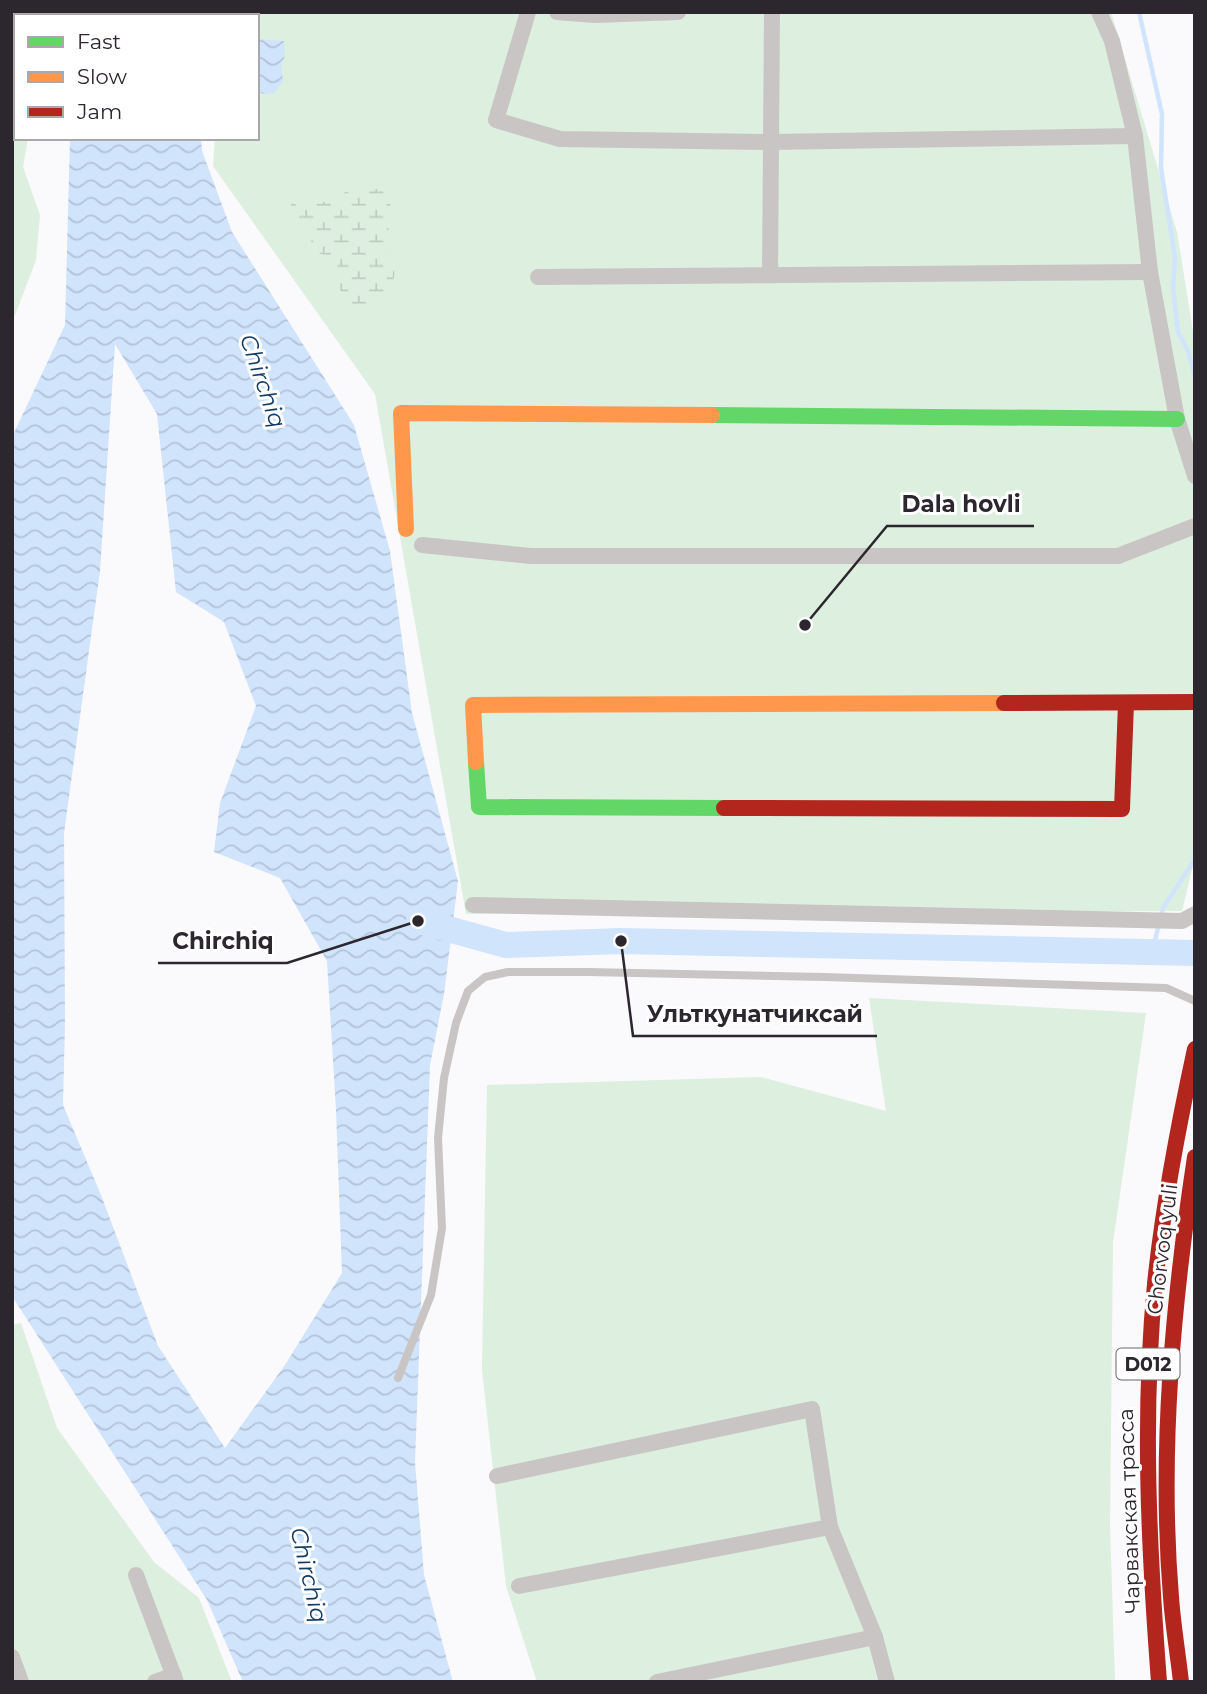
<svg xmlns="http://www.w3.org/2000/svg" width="1207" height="1694" viewBox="0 0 1207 1694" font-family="Montserrat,sans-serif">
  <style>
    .green { fill: #ddefde }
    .wetland { fill: url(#wetland-marsh) }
    .water { fill: url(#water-waves); fill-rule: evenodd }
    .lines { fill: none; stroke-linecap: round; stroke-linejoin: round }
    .stream { stroke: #d0e4fc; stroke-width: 4.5 }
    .river { stroke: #d0e4fc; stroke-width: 26 }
    .lane { stroke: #c9c5c5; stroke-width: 8 }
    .street { stroke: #c9c5c5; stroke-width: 16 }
    .fast { stroke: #63d668; stroke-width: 16 }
    .slow { stroke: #ff974d; stroke-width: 16 }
    .jam { stroke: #b3261e; stroke-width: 16 }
    .labels { text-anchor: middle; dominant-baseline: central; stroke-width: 6; stroke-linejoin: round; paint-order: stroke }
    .shield { fill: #fff; stroke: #6b676d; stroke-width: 2 }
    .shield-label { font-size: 19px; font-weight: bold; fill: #2c262e }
    .street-label { font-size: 21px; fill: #2c262e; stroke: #fff }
    .water-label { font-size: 23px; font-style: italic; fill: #103b64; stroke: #fff }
    .leader { fill: none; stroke: #2c262e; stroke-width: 2.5 }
    .callout-dot { fill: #2c262e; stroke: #fff; stroke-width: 2.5 }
    .callout-label { font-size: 23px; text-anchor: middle; font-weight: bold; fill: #2c262e; stroke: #fff; stroke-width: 6; stroke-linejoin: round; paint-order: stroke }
  </style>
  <defs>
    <pattern id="wetland-marsh" width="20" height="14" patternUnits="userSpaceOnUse" patternTransform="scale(1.75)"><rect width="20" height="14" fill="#ddefde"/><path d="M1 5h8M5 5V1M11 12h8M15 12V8" fill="none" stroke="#becdbf"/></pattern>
    <pattern id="water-waves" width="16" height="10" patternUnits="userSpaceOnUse" patternTransform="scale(1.75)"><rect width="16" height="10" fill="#d0e4fc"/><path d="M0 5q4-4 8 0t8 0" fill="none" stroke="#b3c3d8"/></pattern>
  </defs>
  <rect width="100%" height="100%" fill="#faf9fb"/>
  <g class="green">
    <path d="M12,12h27v4h-23v122h12l-5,29 17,48 -4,45 -24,63z"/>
    <path d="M222,12h889l66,220 18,112v513l-13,54 -716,3 -91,-520 -162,-228 2,-28h42v-122h-36z"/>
    <path d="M869,998l277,15 -33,230 -3,282 5,157h-578l-31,-96 -24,-216 5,-285 274,-8 125,34z"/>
    <path d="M21,1323l36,105 97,134 45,36 33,84h-220v-357z"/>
  </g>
  <path class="wetland" d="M382,188l9,6 -4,61 9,8 -5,35 -5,-1 -11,11 -6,3 -13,-4 -14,-13 -5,-13 2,-9 -4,-16 -15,-2 -29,-42v-12l6,-6c16,2 23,11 40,8l8,-10 21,-1z"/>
  <g class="water">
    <path d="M70,12h125l1,4h-126z"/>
    <path d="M257,39l27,2 1,16 -4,6 2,19 -9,11 -11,1 -6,-4z"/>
    <path d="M70,138h131l1,13 30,81 122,193 36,126 22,162 46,168 -14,113 -14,71 -15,397 9,113 29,107h-210l-36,-82 -195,-304v-859l53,-112zM115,344l42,70 19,178 48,30 32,84 -36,97 -6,49 66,26 47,83 9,149 6,163 -57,92 -60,83 -67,-102 -57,-151 -38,-90 2,-83 -1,-189 36,-262z"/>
  </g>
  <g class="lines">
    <g class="stream">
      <path d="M1139,12l23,102 -1,54 14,90 -2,29 5,45 10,19 7,26"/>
      <path d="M1152,952l11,-44 32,-49"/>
    </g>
    <path class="river" d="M419,921l87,24 115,-4 574,12"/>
    <path class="lane" d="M398,1378l33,-83 11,-67 -4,-90 6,-60 12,-55 12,-32 17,-14 23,-5h80l237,5 341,11 29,13"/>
    <g class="street">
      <path d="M528,12l-32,108 64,19 211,3 364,-6"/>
      <path d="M557,12l37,3 84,-3"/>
      <path d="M1099,12l13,29 23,95 15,136 27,147 18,57"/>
      <path d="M770,275l2,-263"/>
      <path d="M538,277l612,-5"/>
      <path d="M422,545l109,11h587l77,-30"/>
      <path d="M473,905l709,16 13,-7"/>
      <path d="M497,1476l315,-67 18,118 45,110 12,45"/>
      <path d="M136,1575l40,107"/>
      <path d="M519,1586l311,-59"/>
      <path d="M12,1657l9,25"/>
      <path d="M155,1682l19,-7"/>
      <path d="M657,1682l218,-45"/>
    </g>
    <g class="fast">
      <path d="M712,415l465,4"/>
      <path d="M476,762l3,45 245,1"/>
    </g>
    <g class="slow">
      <path d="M406,529l-5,-116 311,2"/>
      <path d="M476,762l-3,-57 531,-2"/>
    </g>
    <g class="jam">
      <path d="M1004,703l191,-1"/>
      <path d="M724,808l398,1 4,-106"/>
      <path d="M1159,1682c-10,-132 -17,-265 -4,-398 8,-79 23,-157 40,-235"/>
      <path d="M1181,1682c-3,-28 -8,-56 -10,-85 -12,-146 2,-295 24,-440"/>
    </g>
  </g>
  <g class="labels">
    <rect class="shield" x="1116.5" y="1348.5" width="63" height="31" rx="5"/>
    <g class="shield-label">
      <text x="1148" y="1364">D012</text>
    </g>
    <g class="street-label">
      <text transform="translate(1162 1249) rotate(-83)">Chorvoq yuli</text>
      <text transform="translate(1129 1511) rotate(-92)">Чарвакская трасса</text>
    </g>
    <g class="water-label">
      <text transform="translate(263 381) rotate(71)">Chirchiq</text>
      <text transform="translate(309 1575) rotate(77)">Chirchiq</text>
    </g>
  </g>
  <path class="leader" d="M805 625L887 526H1034M418 921L287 963H158M621 941L633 1036H877"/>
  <g class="callout-dot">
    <circle cx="805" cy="625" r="7"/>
    <circle cx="418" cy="921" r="7"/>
    <circle cx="621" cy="941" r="7"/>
  </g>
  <g class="callout-label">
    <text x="961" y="512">Dala hovli</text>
    <text x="223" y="949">Chirchiq</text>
    <text x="755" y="1022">Ульткунатчиксай</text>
  </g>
  <rect width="1207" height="1694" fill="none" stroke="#2c262e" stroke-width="28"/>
  <rect x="14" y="14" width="245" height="126" fill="#ffffff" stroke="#aba8ab" stroke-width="2"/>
  <rect x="28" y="37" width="35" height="10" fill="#63d668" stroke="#aba8ab" stroke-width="2"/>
  <text x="77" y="49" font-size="21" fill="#2c262e">Fast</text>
  <rect x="28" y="72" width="35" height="10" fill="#ff974d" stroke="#aba8ab" stroke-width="2"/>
  <text x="77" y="84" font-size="21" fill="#2c262e">Slow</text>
  <rect x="28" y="107" width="35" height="10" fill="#b3261e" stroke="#aba8ab" stroke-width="2"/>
  <text x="77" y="119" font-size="21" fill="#2c262e">Jam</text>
</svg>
